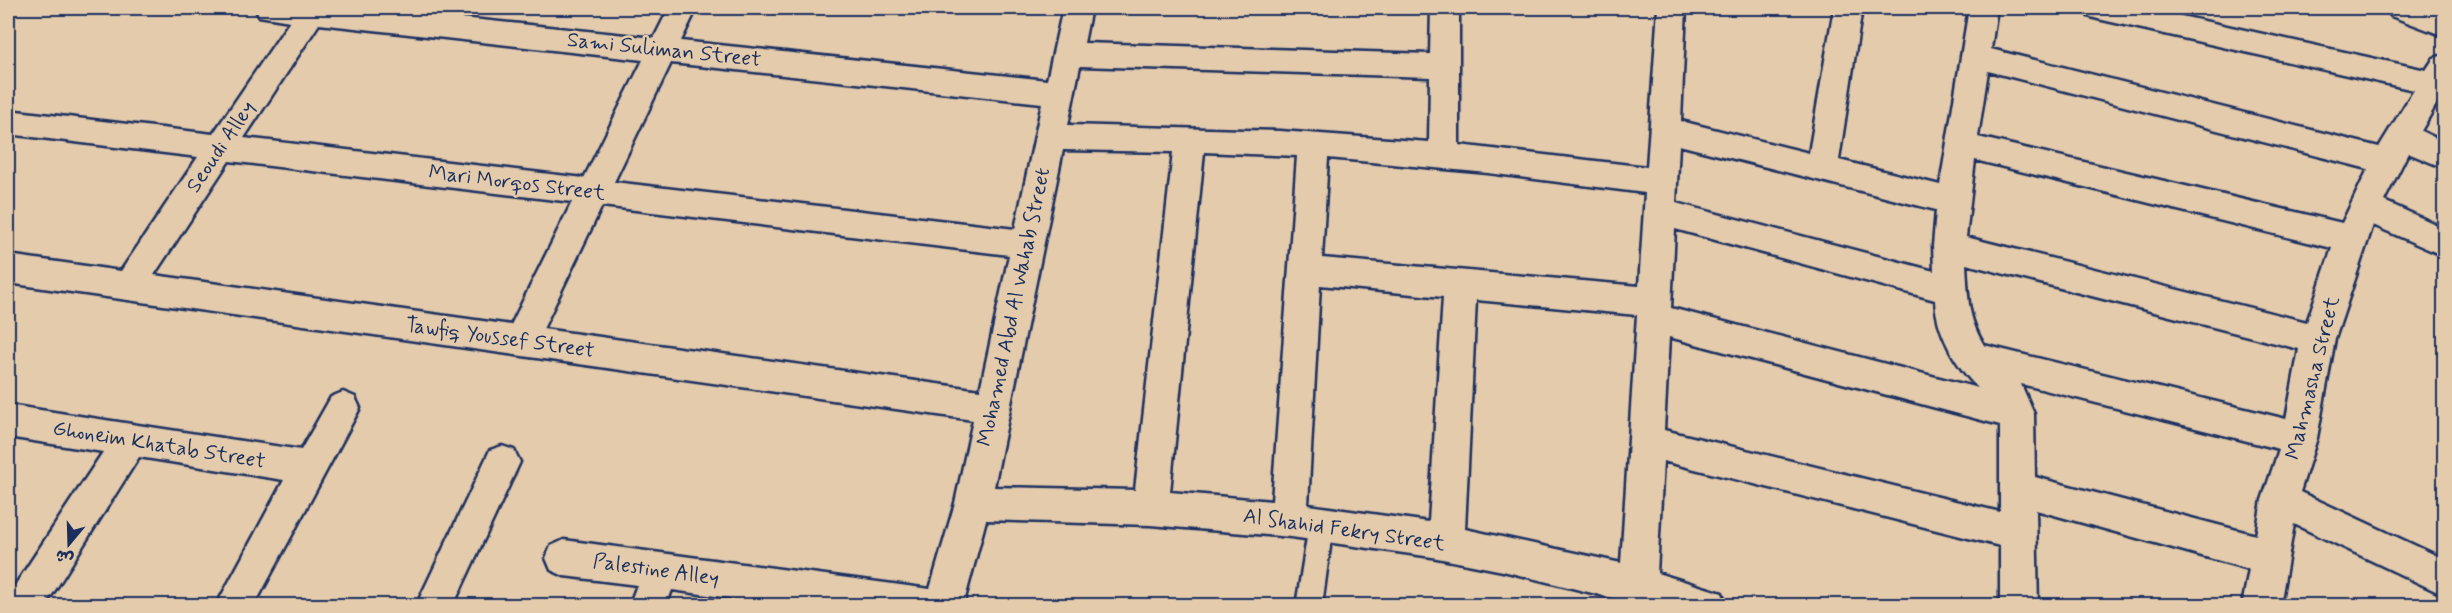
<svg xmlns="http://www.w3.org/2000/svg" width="2452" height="613" viewBox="0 0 2452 613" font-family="Mynerve,'Playpen Sans Arabic',sans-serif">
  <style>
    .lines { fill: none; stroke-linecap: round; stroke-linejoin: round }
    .lane-casing { stroke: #1b2f5e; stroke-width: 5 }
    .street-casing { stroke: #1b2f5e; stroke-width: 5 }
    .lane { fill: #e3cbac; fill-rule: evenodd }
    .street { fill: #e3cbac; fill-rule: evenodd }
    .labels { text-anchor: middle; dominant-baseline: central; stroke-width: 5; stroke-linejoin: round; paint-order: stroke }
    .street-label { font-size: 21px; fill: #1b2f5e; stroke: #e3cbac }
  </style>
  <rect width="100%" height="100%" fill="#e3cbac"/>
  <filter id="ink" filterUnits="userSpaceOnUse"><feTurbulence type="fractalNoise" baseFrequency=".0167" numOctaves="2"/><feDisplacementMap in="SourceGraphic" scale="12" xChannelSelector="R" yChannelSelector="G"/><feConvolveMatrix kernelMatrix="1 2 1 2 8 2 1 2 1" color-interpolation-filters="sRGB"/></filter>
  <g filter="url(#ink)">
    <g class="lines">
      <g class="lane-casing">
        <path id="lane" d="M1321,513l9,4 3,8 -11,81h-26l13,-81 3,-8z"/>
      </g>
      <g class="street-casing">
        <g id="street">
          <path d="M255,8h111l288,30 15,-30h28l-16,33 366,39 16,-72h28l-7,35 346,11 1,-46h28v137l188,22 11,-159h28l-5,113 128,32 25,-145h28l-23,152 101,25 29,-177h28l-6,41 388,98 35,-57 -316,-71 -10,-3 -4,-8h61l281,62 8,-12 10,-3v36l-23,40 23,11v26l-36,-15 -24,48 60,27v28l-71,-31 -38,114 -18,99 -17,54 144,67v36l-150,-71 -14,82h-38l7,-37 -213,-59 2,96h-38v-60l-337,-85 -6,112 65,20 5,13h-82l-142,-35 -71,-14 -141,-20 -141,-12 -164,-5 -23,86h-176l-115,-16 -6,16h-37l8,-21 -73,-9 -13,-6 -5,-12 5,-12 13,-6 366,49 25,-86 18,-83 -965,-137v-28l113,16 77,-114 -190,-23v-24l205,24 77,-113 -31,-5zM319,24l324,36 -59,118 -340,-40zM671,63l371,40 -27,126 -401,-47zM1080,66l350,11 -1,65 -149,-11 -212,-6zM1988,71l380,98 -26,54 -364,-86zM1679,145l257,65 -3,36 1,25 -258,-68zM1063,150l110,2 -38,338 -141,-3zM1204,152l93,4 -25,345 -102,-9zM1328,158l160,15 157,20 -6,93 -317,-28zM1975,160l357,88 -25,74 -341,-85zM229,161l343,41 -61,123 -357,-50zM602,206l407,49 -29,135 -437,-61zM1675,229l260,71c1,32 21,66 43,88l-307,-80zM1966,264l333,85 -13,70 -302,-74c-17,-28 -16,-49 -18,-81zM1320,285l123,12 -14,225 -121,-17zM1476,300l161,15 -16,248 -156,-34zM1669,337l331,88v87l-336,-82zM2021,384l258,65 -17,51 -6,35 -221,-58 -1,-63z"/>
          <path d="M2387,8h42l15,5v23l-53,-20z"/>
          <path d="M343,392l12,5 5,11 -106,198h-38l68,-126 -145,-23 -94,149h-37l2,-13 93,-141 -95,-15v-32l293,45 30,-53z"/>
          <path d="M502,446l12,4 6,12 -67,144h-37l74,-156z"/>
        </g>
      </g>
      <use href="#lane" class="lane"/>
      <use href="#street" class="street"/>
    </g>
  </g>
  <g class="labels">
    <g class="street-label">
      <text transform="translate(664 50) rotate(6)">Sami Suliman Street</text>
      <text transform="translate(221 147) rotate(-56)">Seoudi Alley</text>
      <text transform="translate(517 183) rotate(7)">Mari Morqos Street</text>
      <text transform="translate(1014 307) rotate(-78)">Mohamed Abd Al Wahab Street</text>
      <text transform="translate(500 338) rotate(8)">Tawfiq Youssef Street</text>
      <text transform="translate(2313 378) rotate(-76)">Mahmasha Street</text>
      <text transform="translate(159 445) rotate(9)">Ghoneim Khatab Street</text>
      <text transform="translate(1344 530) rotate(8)">Al Shahid Fekry Street</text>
      <text transform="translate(656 570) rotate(8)">Palestine Alley</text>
    </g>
  </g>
  <rect width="2452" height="613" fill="none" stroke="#e3cbac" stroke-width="30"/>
  <rect x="15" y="15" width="2422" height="583" fill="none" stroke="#1b2f5e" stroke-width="2" filter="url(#ink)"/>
  <g transform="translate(69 544) rotate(199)" stroke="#e3cbac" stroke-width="4.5" paint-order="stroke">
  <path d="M0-4.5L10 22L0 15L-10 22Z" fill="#1b2f5e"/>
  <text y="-9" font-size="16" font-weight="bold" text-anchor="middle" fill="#1b2f5e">ش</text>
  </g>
</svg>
